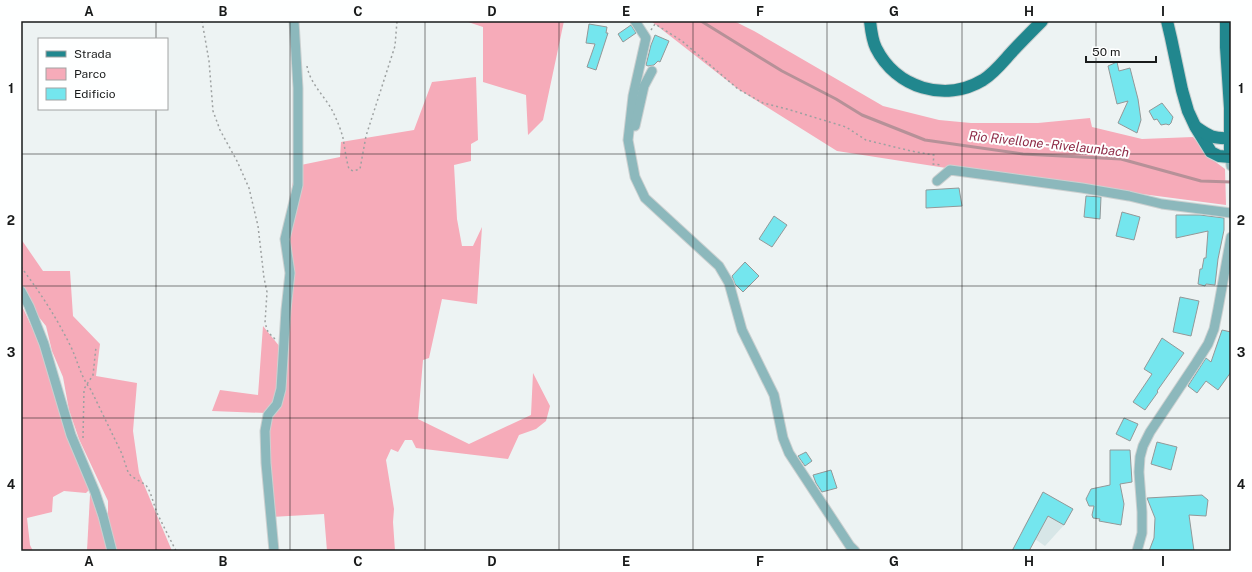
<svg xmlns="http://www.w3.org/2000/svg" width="1252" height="572" viewBox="0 0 1252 572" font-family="'Public Sans',sans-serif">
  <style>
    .built { fill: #d7e6e7 }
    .green { fill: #f6abb9 }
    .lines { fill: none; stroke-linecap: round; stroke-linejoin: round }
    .stream { stroke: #b69198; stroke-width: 3 }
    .building { fill: #74e6ee; stroke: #939898 }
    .minor-casing { stroke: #cbd0d0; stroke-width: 11 }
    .major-casing { stroke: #cbd0d0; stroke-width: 14 }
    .path { stroke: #9da1a1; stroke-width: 1.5; stroke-dasharray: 2 3; stroke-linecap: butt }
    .minor { stroke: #8cb8bc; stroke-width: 9 }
    .major { stroke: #21878e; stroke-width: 12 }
    .grid { fill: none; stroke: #191b1b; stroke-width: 1; stroke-opacity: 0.55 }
    .labels { text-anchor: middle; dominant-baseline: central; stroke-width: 4; stroke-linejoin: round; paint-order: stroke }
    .water-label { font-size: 13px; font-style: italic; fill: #8f2c48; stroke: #feffff }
    .neatline { fill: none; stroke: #191b1b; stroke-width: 1.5 }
    .grid-label { font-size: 13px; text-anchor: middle; font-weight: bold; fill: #191b1b }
  </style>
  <rect width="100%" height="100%" fill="#edf3f3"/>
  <path class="built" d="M1043,492l30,17 -9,16 -19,21 -23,-16z"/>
  <g class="green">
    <path d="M465,21h99l-21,99 -15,15 -2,-40 -43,-13v-55z"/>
    <path d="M651,21h83l20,10 129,75 56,14 32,3h67l52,-5 2,9 50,12 51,-2 20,23 12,9 1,36 -267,-35 -122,-19 -99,-62z"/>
    <path d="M476,77l2,63 -7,4v17l-17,4 3,54 5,27h11l9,-19 -5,77 -35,-5 -13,59 -6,2 -5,59 51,25 62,-29 2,-42 17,33 -4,15 -10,8 -17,6 -11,24 -92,-11 -4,-8h-7l-7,12 -7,-3 -5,11 8,49 -1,13 2,29h-68l-3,-37 -53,3 -5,-104 -54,-2 8,-21 38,5 5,-69 17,21 8,-73 -6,-34 14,-74 44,-9 1,-15 73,-12 18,-48z"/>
    <path d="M21,239l22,32h27l3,45 27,28 -4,32 41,7 -4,48 6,42 33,78h-56l-8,-34v-16l-29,-62 -10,-29 -6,-33 -11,-26 -6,-25 -8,-10 -17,-33z"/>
    <path d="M21,304l16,34 53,151 -4,4 -22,-2 -11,6 -1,15 -25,6 3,27 3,6h-12z"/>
    <path d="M92,494l16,57h-21l3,-56z"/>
  </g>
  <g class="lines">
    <path class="stream" d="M701,21l81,50 54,28 26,16 63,25 98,14 98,5 80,22 30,1"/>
  </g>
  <g class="building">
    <path d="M589,24l18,3 -1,6h2l-12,37 -9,-3 8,-23 -9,-1z"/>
    <path d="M631,25l5,8 -13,9 -5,-8z"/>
    <path d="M655,35l14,6 -9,21 -2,-1 -4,4 -6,1 -2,-1 5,-20z"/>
    <path d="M1117,62l2,9 11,-3 8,31 3,21 -4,13 -19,-10 10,-22 -11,3 -9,-38z"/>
    <path d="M1162,103l11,14 -2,6 -2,2 -3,-1 -5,1 -4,-6 -3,1 -5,-9z"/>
    <path d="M959,188l3,18 -36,2v-18z"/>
    <path d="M1086,196l15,1 -1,22 -16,-2z"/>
    <path d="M1122,212l18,5 -6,23 -18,-4z"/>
    <path d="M1176,215h24l24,3v12l-6,29 -3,26 -9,-1 -1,2 -7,-2 2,-15h2l2,-11h2l2,-27 -32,7z"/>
    <path d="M774,216l13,9 -15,22 -13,-8z"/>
    <path d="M745,262l14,14 -16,16 -8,-8 -3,-8z"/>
    <path d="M1180,297l19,4 -8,35 -18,-4z"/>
    <path d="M1222,330l9,2v40l-13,18 -12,-9 -9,12 -9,-7 18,-28 5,4z"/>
    <path d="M1162,338l22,15 -27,38 1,1 -13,18 -12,-8 19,-28 -8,-5z"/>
    <path d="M1124,418l14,6 -8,17 -14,-7z"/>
    <path d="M1157,442l20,5 -6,23 -20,-6z"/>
    <path d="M1110,450h20l2,32 -12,2 4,20 -3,21 -22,-4 1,-2 -7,-1 -1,-3 2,-9h-5l-3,-7 5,-10 19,-4z"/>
    <path d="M806,452l6,9 -7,5 -7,-10z"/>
    <path d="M831,470l6,18 -15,4 -6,-9 -3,-8z"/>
    <path d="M1043,492l30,17 -9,16 -16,-9 -19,35h-17z"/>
    <path d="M1202,495l6,5 -2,16 -17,-1 5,36h-45l5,-13 1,-20 -8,-20z"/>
  </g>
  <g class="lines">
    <g class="minor-casing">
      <g id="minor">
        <path d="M635,21l11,17 -13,58 -5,44 7,37 10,21 74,68 10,17 13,47 32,65 9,43 6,15 61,93 5,5"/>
        <path d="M635,126l9,-40 8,-15"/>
        <path d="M1230,157l1,9"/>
        <path d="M937,181l13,-11 15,2 117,16 47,8 33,8 69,9"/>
        <path d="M21,291l8,15 15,38 27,91 24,57 8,24 9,35"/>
        <path d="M274,551l-8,-88 -1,-32 3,-16 9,-11 4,-15 5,-79 4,-37 -5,-34 13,-54v-97l-4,-67"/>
        <path d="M1137,551l5,-18v-21l-3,-40 1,-15 3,-11 7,-14 46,-69 12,-19 6,-15 4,-20 13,-72"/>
      </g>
    </g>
    <g class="major-casing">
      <g id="major">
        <path d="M870,21c1,9 2,19 6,27 20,40 69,55 107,32 11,-7 19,-17 27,-26 10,-11 21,-22 32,-33"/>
        <path d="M1167,21l4,17 11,52 6,21 7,15 16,26 8,4 11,1v-49l-4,-61v-26"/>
        <path d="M1196,127c13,9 17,12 34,11"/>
      </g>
    </g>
    <g class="path">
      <path d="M202,21l7,40 4,50 7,19 17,31 12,27 9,38 6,52 3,14 -2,31 3,9 7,7"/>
      <path d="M651,30l4,-6 27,17 56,48 25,14 24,6 59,18 20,13 45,11 23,4 -1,9 9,1"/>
      <path d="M307,66c3,18 18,30 26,46 4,8 8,18 10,26 2,11 3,21 6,31l4,2 7,-2 6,-33 29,-90 2,-25"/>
      <path d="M21,267c18,24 34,48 48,76 9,17 10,31 22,47l31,64 6,18 3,4 15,9 4,7 7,21 19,38"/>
      <path d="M83,438l1,-49 9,-14 3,-28"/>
    </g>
    <use href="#minor" class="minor"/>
    <use href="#major" class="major"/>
  </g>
  <path class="grid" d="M156,21v18M290,21v530M425,21v530M559,21v530M693,21v530M827,21v530M962,21v530M1096,21v530M156,109v442M21,154h1210M21,286h1210M21,418h1210"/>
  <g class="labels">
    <g class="water-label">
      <text transform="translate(1049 144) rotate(6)">Rio Rivellone - Rivelaunbach</text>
    </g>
  </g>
  <rect width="1252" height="572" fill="none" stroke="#feffff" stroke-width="44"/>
  <rect x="38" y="38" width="130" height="72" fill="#feffff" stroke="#a2a4a4"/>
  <rect x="46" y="51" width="20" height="6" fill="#21878e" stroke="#a2a4a4"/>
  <text x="74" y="58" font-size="12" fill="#191b1b">Strada</text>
  <rect x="46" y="68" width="20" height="12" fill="#f6abb9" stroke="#a2a4a4"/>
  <text x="74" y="78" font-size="12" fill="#191b1b">Parco</text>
  <rect x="46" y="88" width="20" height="12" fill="#74e6ee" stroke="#a2a4a4"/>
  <text x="74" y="98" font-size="12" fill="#191b1b">Edificio</text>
  <path d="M1086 56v6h70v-6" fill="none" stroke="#191b1b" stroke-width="2"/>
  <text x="1092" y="56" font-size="12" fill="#191b1b" stroke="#feffff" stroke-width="3" paint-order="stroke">50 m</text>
  <rect x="22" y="22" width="1208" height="528" class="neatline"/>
  <g class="grid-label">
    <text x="89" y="16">A</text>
    <text x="223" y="16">B</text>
    <text x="358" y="16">C</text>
    <text x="492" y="16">D</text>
    <text x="626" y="16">E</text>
    <text x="760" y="16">F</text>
    <text x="894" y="16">G</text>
    <text x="1029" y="16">H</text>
    <text x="1163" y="16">I</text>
    <text x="11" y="93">1</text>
    <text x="1241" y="93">1</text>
    <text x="11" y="225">2</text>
    <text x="1241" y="225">2</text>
    <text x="11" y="357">3</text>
    <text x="1241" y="357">3</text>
    <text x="11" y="489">4</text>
    <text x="1241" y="489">4</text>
    <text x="89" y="566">A</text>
    <text x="223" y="566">B</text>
    <text x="358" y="566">C</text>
    <text x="492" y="566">D</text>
    <text x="626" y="566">E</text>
    <text x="760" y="566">F</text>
    <text x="894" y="566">G</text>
    <text x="1029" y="566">H</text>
    <text x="1163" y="566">I</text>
  </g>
</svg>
